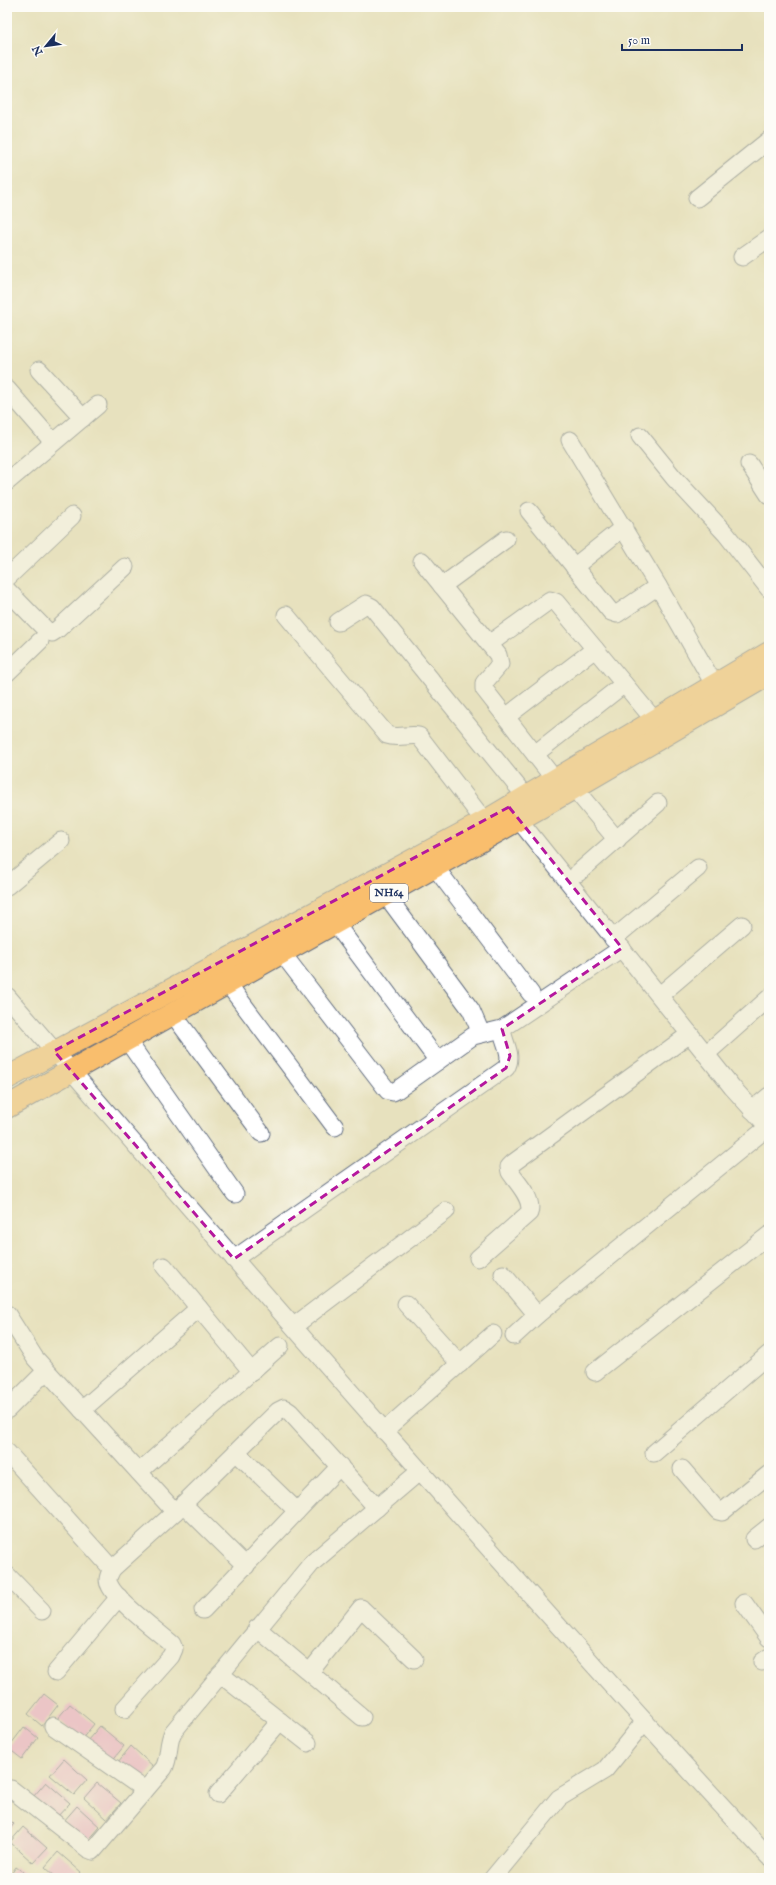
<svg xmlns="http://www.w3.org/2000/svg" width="776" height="1885" viewBox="0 0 776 1885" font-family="'IM FELL English',serif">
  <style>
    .building { fill: #f0a3d0 }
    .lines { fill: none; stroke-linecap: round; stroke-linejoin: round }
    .minor-casing { stroke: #626d80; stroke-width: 19 }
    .highway-casing { stroke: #626d80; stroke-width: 24 }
    .minor { stroke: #fff; stroke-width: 17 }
    .highway { stroke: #f9be6d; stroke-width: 22 }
    .marked { fill: none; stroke: #b5179e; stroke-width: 3; stroke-dasharray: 8 5; stroke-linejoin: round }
    .labels { text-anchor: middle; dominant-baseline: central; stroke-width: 4; stroke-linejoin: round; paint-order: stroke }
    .shield { fill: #fdfcf7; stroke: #5f6c8c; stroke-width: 1 }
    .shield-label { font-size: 11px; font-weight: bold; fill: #1b2f5e }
  </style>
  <rect width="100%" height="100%" fill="#fdfcf7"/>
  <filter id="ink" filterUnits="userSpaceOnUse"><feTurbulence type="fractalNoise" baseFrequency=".025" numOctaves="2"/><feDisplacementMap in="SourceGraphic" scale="8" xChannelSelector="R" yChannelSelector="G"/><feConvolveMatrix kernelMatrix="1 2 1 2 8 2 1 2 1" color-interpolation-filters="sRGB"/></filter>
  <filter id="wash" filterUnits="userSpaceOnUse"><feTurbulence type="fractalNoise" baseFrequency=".012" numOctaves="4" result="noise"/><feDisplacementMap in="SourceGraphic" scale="16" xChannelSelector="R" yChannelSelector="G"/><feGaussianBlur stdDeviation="0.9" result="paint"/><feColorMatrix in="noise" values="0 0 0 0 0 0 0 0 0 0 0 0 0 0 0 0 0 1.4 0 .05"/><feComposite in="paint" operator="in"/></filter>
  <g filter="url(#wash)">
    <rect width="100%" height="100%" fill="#e7e1be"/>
    <g id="blocks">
      <g class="building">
        <path d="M44,1694l14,11 -16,21 -14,-12z"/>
        <path d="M70,1704l24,20 -13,16 -24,-21z"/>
        <path d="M100,1726l24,20 -13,16 -24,-21z"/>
        <path d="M24,1727l14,11 -16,21 -14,-11z"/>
        <path d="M131,1746l23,21 -13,15 -23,-20z"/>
        <path d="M64,1759l23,21 -13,15 -24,-20z"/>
        <path d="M46,1782l24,21 -14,15 -23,-21z"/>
        <path d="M97,1783l24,20 -14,16 -23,-21z"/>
        <path d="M77,1806l23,21 -13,15 -24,-20z"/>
        <path d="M7,1817l7,7 -7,8z"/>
        <path d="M23,1827l24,21 -14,15 -23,-21z"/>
        <path d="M58,1852l23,20 -5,6h-19l-12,-11z"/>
        <path d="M16,1867l16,11h-24z"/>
      </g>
    </g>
  </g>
  <g filter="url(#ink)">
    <use href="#blocks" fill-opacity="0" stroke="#626d80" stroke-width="1"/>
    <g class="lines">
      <g class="minor-casing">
        <g id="minor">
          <path d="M697,198l72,-58"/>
          <path d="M742,257l27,-19"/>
          <path d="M39,370l44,48"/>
          <path d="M7,389l46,53"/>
          <path d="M640,436l34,42 52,56 43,55"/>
          <path d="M570,440l88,146 57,100"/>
          <path d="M749,464l20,31"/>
          <path d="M7,482l91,-77"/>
          <path d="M529,511l82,101 6,2 41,-28"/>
          <path d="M422,561l76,94 2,9 -16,19v6l71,91"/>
          <path d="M574,567l50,-40"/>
          <path d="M7,578l65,-62"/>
          <path d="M442,586l64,-47"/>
          <path d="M7,590l39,40 6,3 6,-4 67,-62"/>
          <path d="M286,615l101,120c11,4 21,-1 32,1l73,95"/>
          <path d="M338,622l28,-18 6,3 154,190"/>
          <path d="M489,644l61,-44 6,2 99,119"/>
          <path d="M7,673l33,-32"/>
          <path d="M506,717l89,-68"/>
          <path d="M535,754l89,-70"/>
          <path d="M574,788l43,52"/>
          <path d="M511,810l221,277 37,41"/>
          <path d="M435,867l96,127"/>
          <path d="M578,873l80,-70"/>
          <path d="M7,886l54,-45"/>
          <path d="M386,895l85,115 10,23"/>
          <path d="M335,923l103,138"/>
          <path d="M613,939l85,-71"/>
          <path d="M282,953l106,138 5,1 4,-2 76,-54 29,-7"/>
          <path d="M228,984l107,143"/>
          <path d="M660,995l82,-70"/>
          <path d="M7,996c250,291 502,580 762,861"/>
          <path d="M173,1014l88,119"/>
          <path d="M127,1040l108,154"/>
          <path d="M706,1054l63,-56"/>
          <path d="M752,1110l17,-14"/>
          <path d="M478,1258l51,-45c5,-14 -12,-30 -19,-41l-1,-5 4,-4 177,-129"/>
          <path d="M234,1259l272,-191c8,-13 -3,-26 -4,-39l120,-81"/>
          <path d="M164,1266l88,106"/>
          <path d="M503,1274l34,41"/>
          <path d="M406,1304l54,60"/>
          <path d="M7,1314l28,44 140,154"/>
          <path d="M294,1326l152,-115"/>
          <path d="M514,1336l23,-21 231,-188"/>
          <path d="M595,1372l174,-137"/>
          <path d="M7,1410l39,-39"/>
          <path d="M82,1410l117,-102"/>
          <path d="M384,1431l109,-97"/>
          <path d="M7,1452l105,117"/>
          <path d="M236,1452l61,59"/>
          <path d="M654,1453l115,-99"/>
          <path d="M682,1469l36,42 4,1 47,-38"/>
          <path d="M139,1472l141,-126"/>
          <path d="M183,1504l63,62"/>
          <path d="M754,1539l15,-12"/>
          <path d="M7,1575l35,36"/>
          <path d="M744,1603l25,35"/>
          <path d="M203,1610l137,-144"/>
          <path d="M257,1628l105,89"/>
          <path d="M762,1662l7,-5"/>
          <path d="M56,1672l63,-75"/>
          <path d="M310,1672l51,-64 53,51"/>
          <path d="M220,1674l88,69"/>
          <path d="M124,1709l47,-53 3,-7 -2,-5c-15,-13 -55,-43 -62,-58 -4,-6 -1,-11 2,-17l63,-57 103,-101 6,-3 6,4 87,96"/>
          <path d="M53,1726l92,64"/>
          <path d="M11,1789l77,60 5,2 71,-83c6,-11 3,-24 9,-36l139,-169 108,-92"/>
          <path d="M218,1794l62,-73"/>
          <path d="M493,1878l66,-80 46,-28 39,-48"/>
        </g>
      </g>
      <g class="highway-casing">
        <g id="highway">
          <path d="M7,1078l479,-257 283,-168"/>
          <path d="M7,1107l546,-307 216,-126"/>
        </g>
      </g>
      <use href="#minor" class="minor"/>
      <use href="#highway" class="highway"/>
    </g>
  </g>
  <path d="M0 0H776V1885H0ZM509,807l113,141 -120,81 8,27 -4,12 -272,191 -180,-208z" fill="#e7e1be" fill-opacity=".55" fill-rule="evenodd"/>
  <path class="marked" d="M509,807l113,141 -120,81 8,27 -4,12 -272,191 -180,-208z"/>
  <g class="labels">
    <rect class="shield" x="370" y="884" width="38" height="18" rx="3"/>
    <g class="shield-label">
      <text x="389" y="893">NH64</text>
    </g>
  </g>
  <rect width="776" height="1885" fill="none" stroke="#fdfcf7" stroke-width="24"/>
  <g transform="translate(46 46) rotate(241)" stroke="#fdfcf7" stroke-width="3" paint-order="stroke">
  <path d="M0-3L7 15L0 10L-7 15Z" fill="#1b2f5e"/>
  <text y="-6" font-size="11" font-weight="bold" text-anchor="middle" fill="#1b2f5e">N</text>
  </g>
  <path d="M622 44v6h120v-6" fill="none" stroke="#1b2f5e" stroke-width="2"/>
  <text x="628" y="44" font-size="12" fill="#1b2f5e" stroke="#fdfcf7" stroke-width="3" paint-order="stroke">50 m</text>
</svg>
